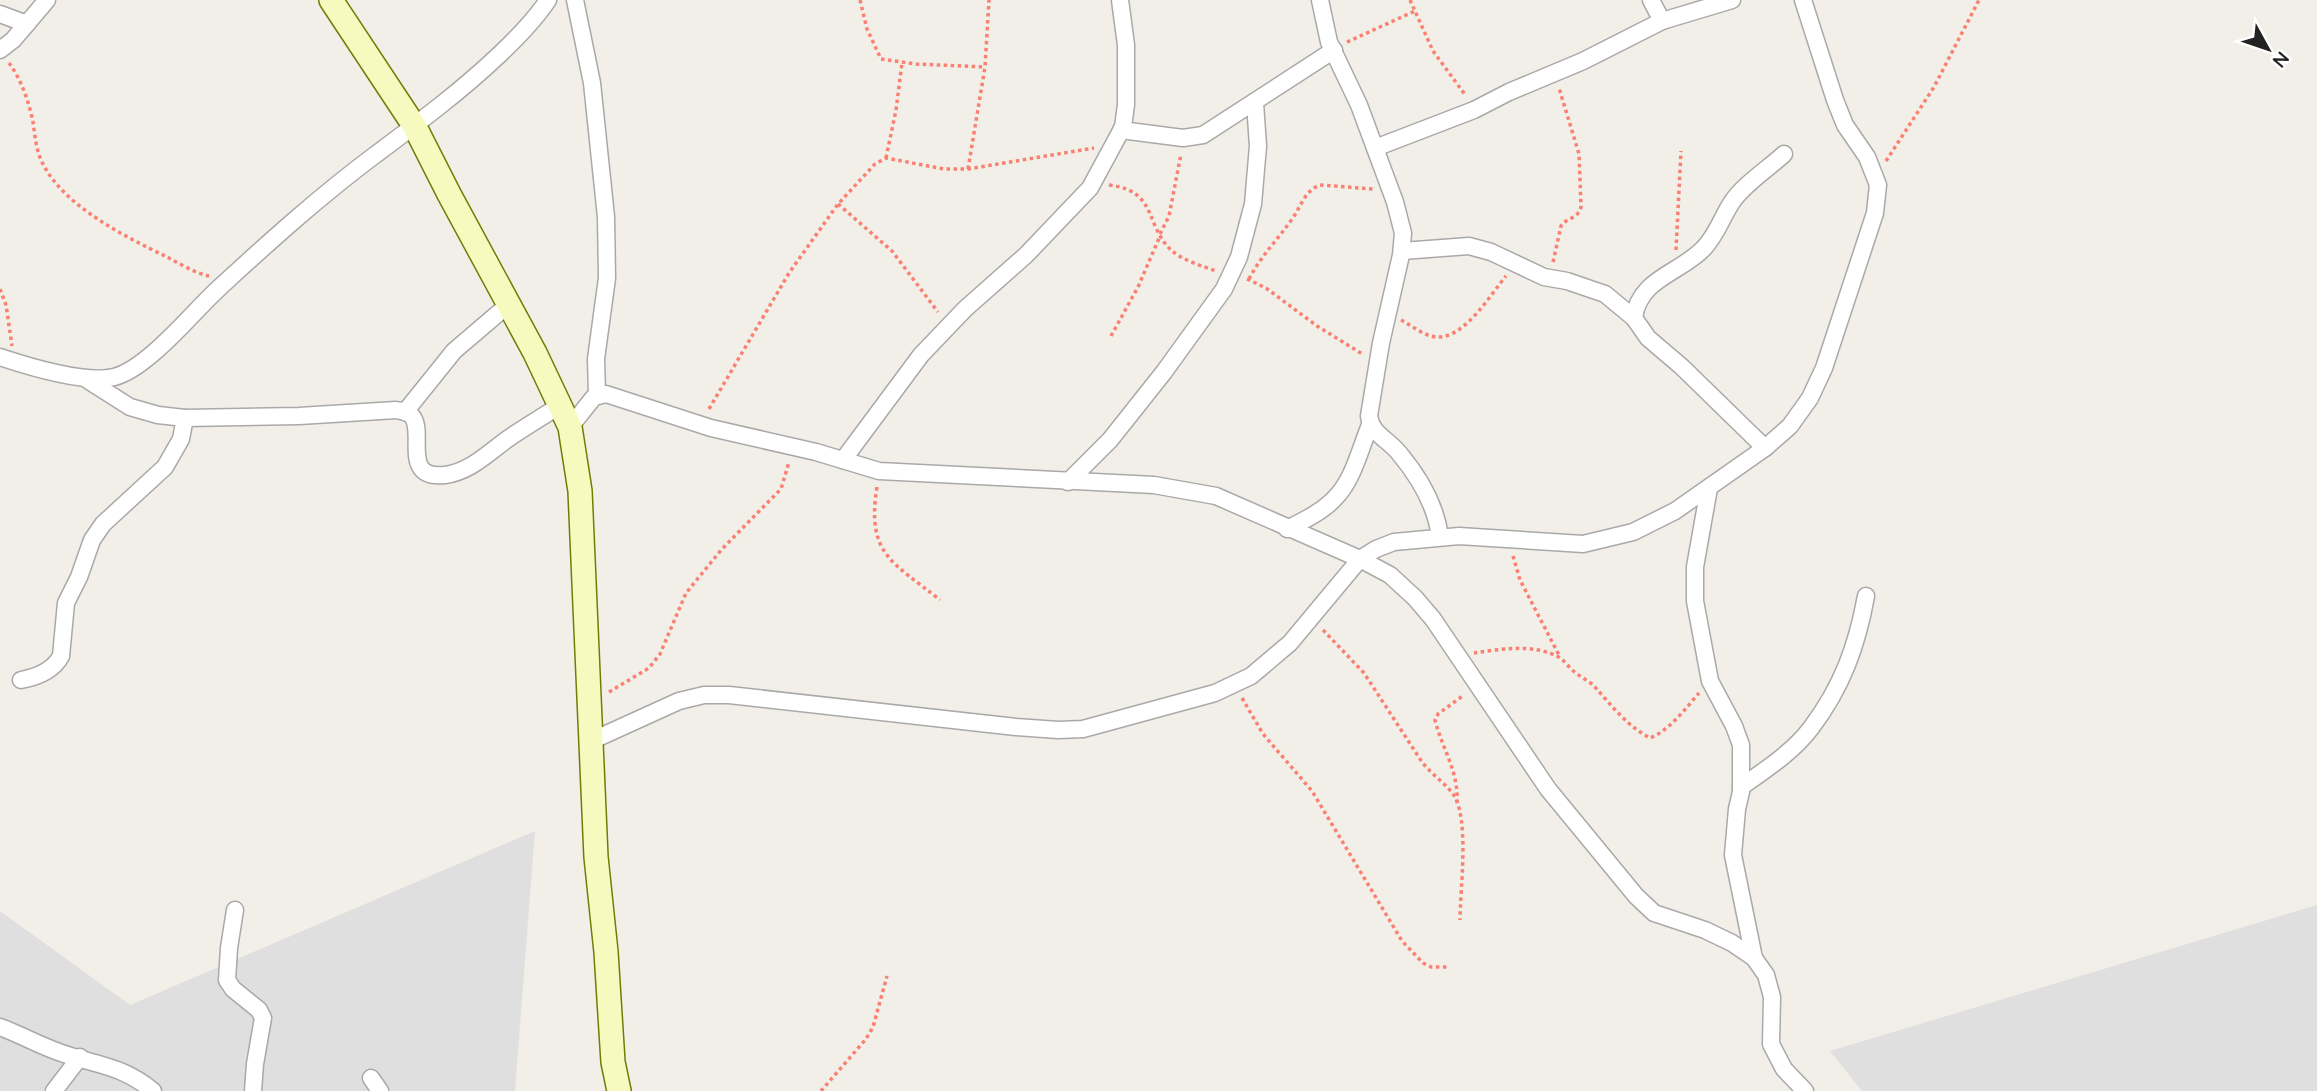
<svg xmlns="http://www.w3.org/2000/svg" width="2317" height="1091" viewBox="0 0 2317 1091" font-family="Quicksand,sans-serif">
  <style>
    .residential { fill: #e0dfdf }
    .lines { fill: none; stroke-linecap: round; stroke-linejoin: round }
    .street-casing { stroke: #a9a9a9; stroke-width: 19 }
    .secondary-casing { stroke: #707d05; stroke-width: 26 }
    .path { stroke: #fa8072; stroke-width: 3.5; stroke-dasharray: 3.5 3.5; stroke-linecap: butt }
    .street { stroke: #fff; stroke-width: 16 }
    .secondary { stroke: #f7fabf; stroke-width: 23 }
  </style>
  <rect width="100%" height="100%" fill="#f2efe9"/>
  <g class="residential">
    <path d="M535,831l-20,260h-515v-180l130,94z"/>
    <path d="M2317,905v186h-455l-32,-40z"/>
  </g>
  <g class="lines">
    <g class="street-casing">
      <g id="street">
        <path d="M575,0l17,83 14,134 1,61 -11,81 1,35"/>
        <path d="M1320,0l9,42 30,63 36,97 8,31 -2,22 -20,88 -12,73c3,19 19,23 30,37 21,25 37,53 41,84"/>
        <path d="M1651,0l11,21"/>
        <path d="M0,14l27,10"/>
        <path d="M0,50l13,-10 34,-40"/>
        <path d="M1121,130l62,8 20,-3 131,-85"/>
        <path d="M1375,148l99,-38 35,-18 74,-31 79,-40 70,-21"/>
        <path d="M1402,251l67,-5 22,6 53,25 23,4 38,13 29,24"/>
        <path d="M0,357c27,9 86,27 114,20 33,-8 78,-64 104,-88 51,-47 102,-93 157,-134 43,-32 85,-63 124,-100 18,-17 35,-34 49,-55"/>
        <path d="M86,379l44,28 28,8 27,3 114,-2 97,-6c5,1 10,1 15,5 16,15 -12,65 34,60 25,-3 44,-23 64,-37 16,-11 33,-21 50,-32"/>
        <path d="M405,412l49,-61 55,-47"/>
        <path d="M570,427l24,-30 12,-3 105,34 105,24 63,19 275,14 62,11 144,63 30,16 25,23 18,21 115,170 88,107 18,17 51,17 27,13 22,15 12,17 6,22 -1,47 13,25 21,22"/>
        <path d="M1765,448l-83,-81 -34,-29 -14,-20c5,-40 47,-45 70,-70 13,-14 18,-31 28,-46 11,-17 37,-34 52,-48"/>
        <path d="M843,460l78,-105 44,-46 61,-54 64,-67 33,-61 3,-22v-60l-6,-45"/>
        <path d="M1068,482l42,-42 54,-68 60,-83 15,-32 14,-53 5,-58 -3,-43"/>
        <path d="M1709,488l-14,79v34l15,80 24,45 7,19v47l-4,17 -4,46 21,103"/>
        <path d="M1287,529c16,-8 35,-17 47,-30 19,-18 26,-50 36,-74"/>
        <path d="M21,680c16,-3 32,-9 40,-24l5,-53 13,-26 13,-37 11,-16 62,-57 16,-28 4,-21"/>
        <path d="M591,741l88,-40 25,-6h25l287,32 42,3 25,-1 132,-36 36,-17 39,-33 70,-84 16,-10 18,-7 65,-6 124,8 50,-12 42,-21 90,-63 25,-22 20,-28 14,-30 51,-155 3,-28 -11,-28 -22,-32 -10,-25 -32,-100"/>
        <path d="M1741,787c24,-17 52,-35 70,-59 31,-41 46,-82 55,-132"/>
        <path d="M235,910l-6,38 -2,32 6,9 26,21 4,8 -8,46 -2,27"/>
        <path d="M0,1027c19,7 37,17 56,24 36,14 65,13 97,40"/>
        <path d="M371,1078l9,13"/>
        <path d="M54,1091l26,-34"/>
      </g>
    </g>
    <g class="secondary-casing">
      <path id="secondary" d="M331,0l84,127 34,67 86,159 35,74 10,64 16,366 10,95 7,110 6,29"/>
    </g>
    <g class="path">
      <path d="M860,0l7,29 14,30 35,5 69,3"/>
      <path d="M1410,0l23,51 33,45"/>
      <path d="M1347,42l68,-31"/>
      <path d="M9,63c12,16 20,39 24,59 2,14 3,29 10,42 21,42 81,72 122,92 14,7 29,17 44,20"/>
      <path d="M886,158l10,-48 6,-47"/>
      <path d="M1886,161l48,-74 45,-87"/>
      <path d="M968,169l17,-102 4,-67"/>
      <path d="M1109,185c49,6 35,39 62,65 11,10 31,16 45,21"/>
      <path d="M838,204l54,47 46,61"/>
      <path d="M1160,234l9,-18 12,-62"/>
      <path d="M1676,250l5,-99"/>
      <path d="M1553,262l8,-36c5,-8 17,-7 20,-19l-2,-53 -20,-66"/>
      <path d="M1247,279l19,9 51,38 47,29"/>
      <path d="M1249,279c13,-25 28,-38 43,-60 9,-12 12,-28 28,-34l53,4"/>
      <path d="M0,289l6,16 6,41"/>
      <path d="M1401,320c10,5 19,13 30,16 30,9 59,-41 75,-60"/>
      <path d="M1111,336l27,-49 22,-51"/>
      <path d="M709,409l80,-136 49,-69 37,-40 11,-6 58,11h24l126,-21"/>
      <path d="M877,487c-11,68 16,75 63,113"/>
      <path d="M1513,556l7,24 40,77"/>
      <path d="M1323,630l41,43 58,89c9,12 22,20 31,32 17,24 7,96 7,126"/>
      <path d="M1474,653c27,-4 62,-10 86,5 6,4 10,11 16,15 6,5 13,8 18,13 17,19 33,40 56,52 20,-8 35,-29 49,-45"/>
      <path d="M609,692l40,-24 11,-14 26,-61 36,-44 59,-60 8,-27"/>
      <path d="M1242,698l21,36 49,57 90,150 21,22 8,4h17"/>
      <path d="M1457,803c2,-32 -15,-54 -22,-83l3,-6 26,-19"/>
      <path d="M821,1091l45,-52 7,-12 14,-51"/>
    </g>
    <use href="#street" class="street"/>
    <use href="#secondary" class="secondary"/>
  </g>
  <g transform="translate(2268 49) rotate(130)" stroke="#ffffff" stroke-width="5" paint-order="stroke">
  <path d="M0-5L12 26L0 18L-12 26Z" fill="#222222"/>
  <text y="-10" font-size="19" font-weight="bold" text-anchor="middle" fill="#222222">N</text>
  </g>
</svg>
